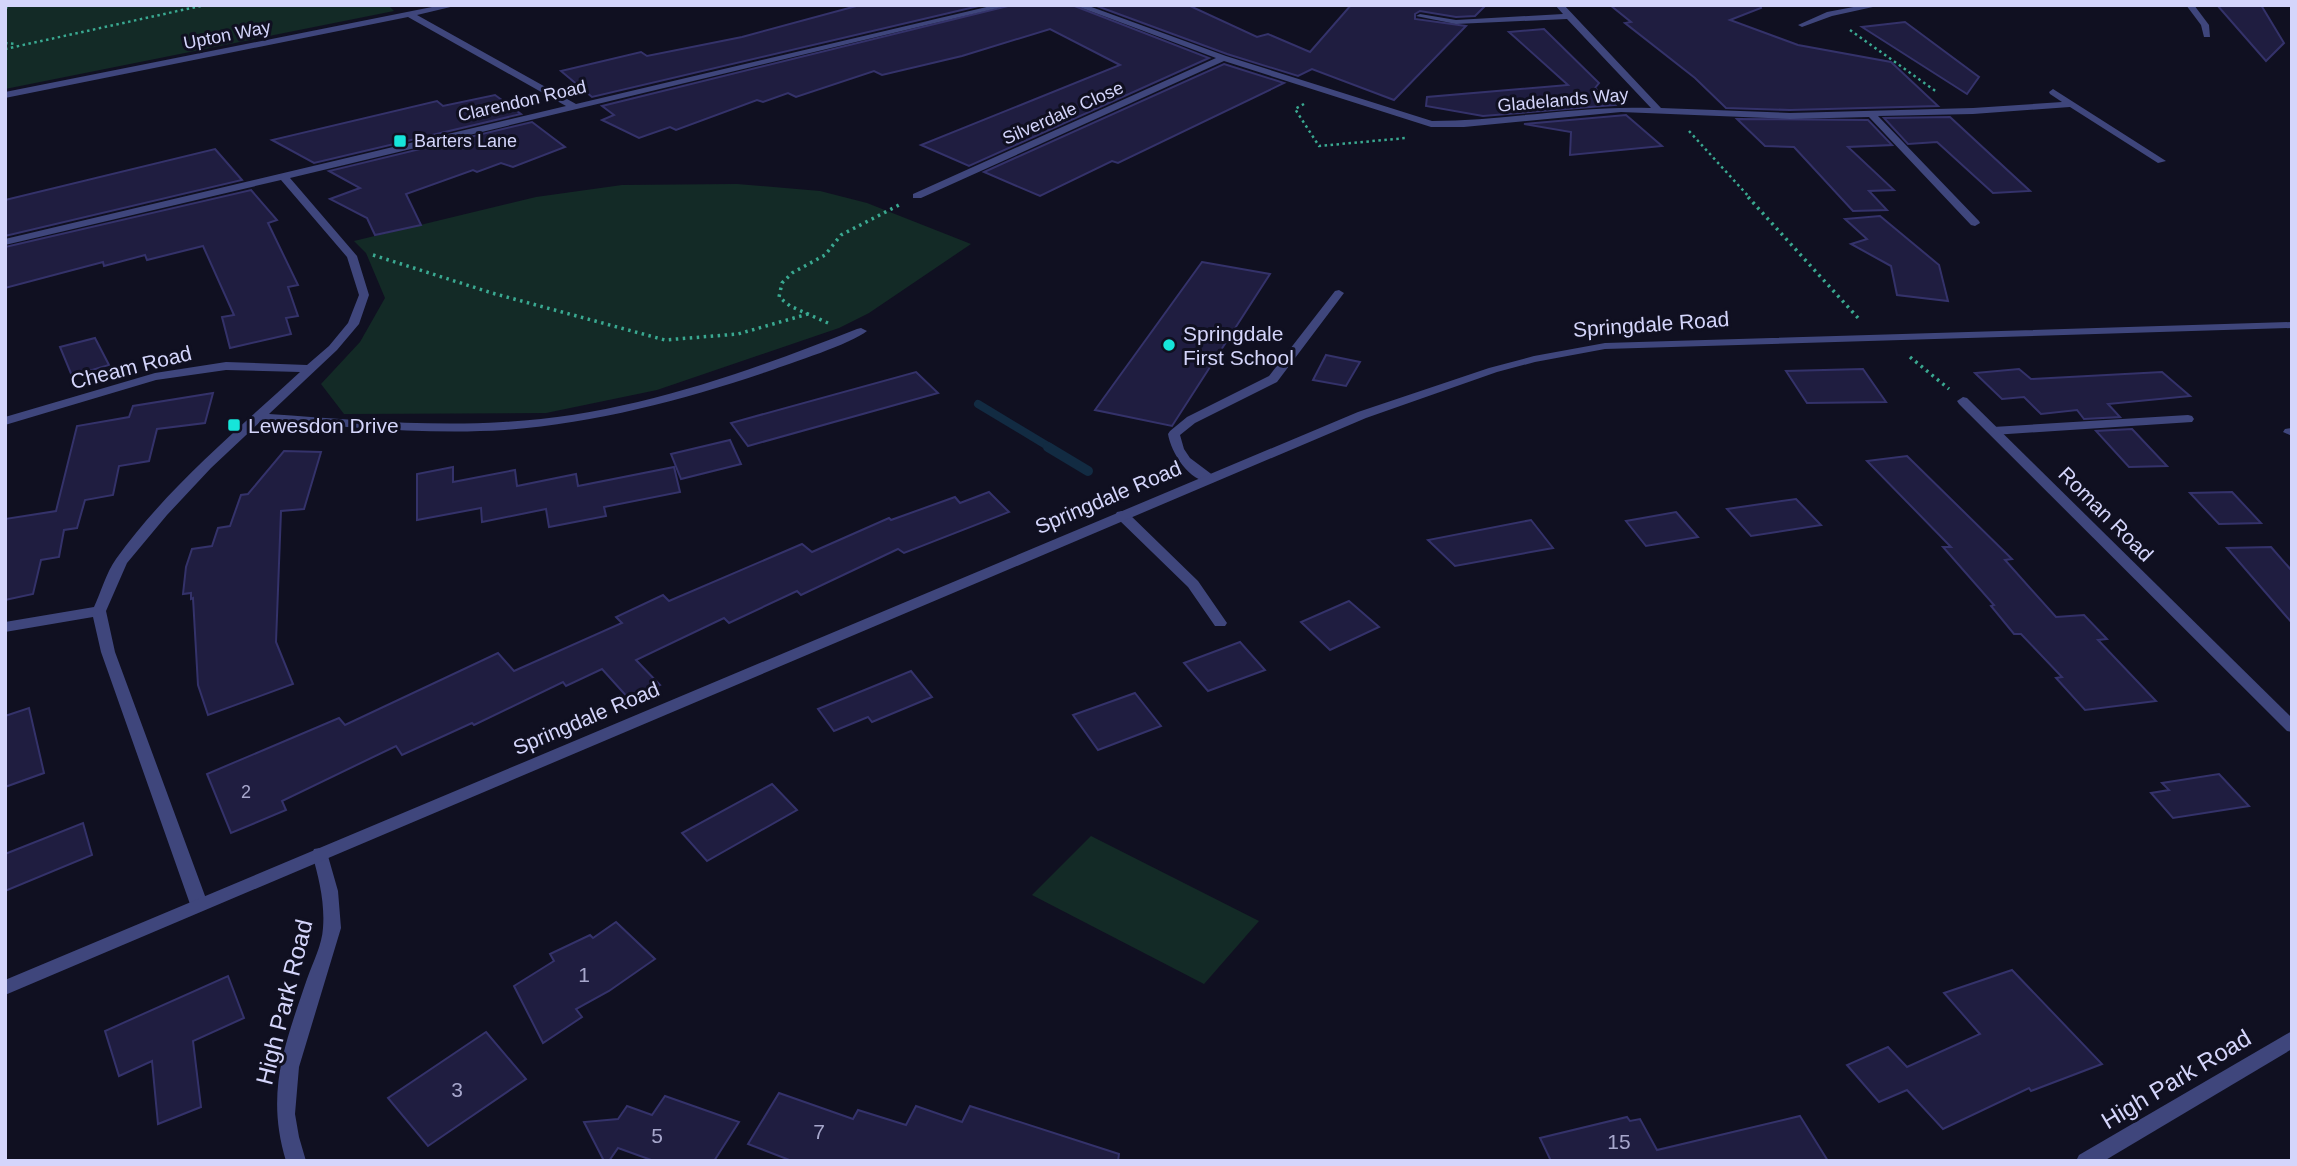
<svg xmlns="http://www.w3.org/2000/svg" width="2297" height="1166" viewBox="0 0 2297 1166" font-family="Helvetica,sans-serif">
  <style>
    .green { fill: #132a26 }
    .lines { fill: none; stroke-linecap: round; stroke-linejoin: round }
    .stream-far1 { stroke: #122b42; stroke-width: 8 }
    .stream { stroke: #122b42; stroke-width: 10 }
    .building { fill: #1f1d40; stroke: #34326a; stroke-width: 2 }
    .path-far1 { stroke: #3aa991; stroke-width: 2.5; stroke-dasharray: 2.5 3.5; stroke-linecap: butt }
    .path { stroke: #3aa991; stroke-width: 3.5; stroke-dasharray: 2.5 4.5; stroke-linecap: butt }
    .service { fill: #3f467c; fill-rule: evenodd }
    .minor { fill: #3f467c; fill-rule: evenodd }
    .tertiary { fill: #3f467c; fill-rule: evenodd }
    .poi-dot { fill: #16e5da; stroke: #101021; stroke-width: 2.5 }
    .labels { text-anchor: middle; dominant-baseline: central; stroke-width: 6; stroke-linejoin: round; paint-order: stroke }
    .far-street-label { font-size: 18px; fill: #d4d5fb; stroke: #101021 }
    .far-poi-label { font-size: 18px; fill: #d4d5fb; stroke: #101021; text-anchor: start }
    .number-label { font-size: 18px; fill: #a7a7cc }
    .street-label { font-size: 21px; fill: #d4d5fb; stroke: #101021 }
    .poi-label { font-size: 21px; fill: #d4d5fb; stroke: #101021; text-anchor: start }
    .near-number-label { font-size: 21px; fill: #a7a7cc }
    .near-street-label { font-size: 24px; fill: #d4d5fb; stroke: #101021 }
  </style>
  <rect width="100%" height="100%" fill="#101021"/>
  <g class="green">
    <path d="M5,5h383l6,6 -389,78z"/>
    <path d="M737,184l83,7 47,12 104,41 -102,69 -30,15 -182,62 -111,23 -202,1 -23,-30 39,-42 25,-44 -19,-45 -12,-12 182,-44 86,-12z"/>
    <path d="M1091,836l168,85 -55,63 -172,-89z"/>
  </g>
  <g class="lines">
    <path class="stream-far1" d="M978,404l73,44"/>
    <path class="stream" d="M1048,447l40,24"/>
  </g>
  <g class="building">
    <path d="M860,5h123l-391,92 -31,-26 80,-19 6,4 95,-19z"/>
    <path d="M1012,5h60l137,53 -240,108 -48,-21 199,-80 -70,-36 -88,27 -80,19 -8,-4 -78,26 -8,-4 -25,9 -6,-2 -81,30 -6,-3 -31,11 -37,-18 12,-5 -12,-9z"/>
    <path d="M1094,5h94l69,32 11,-3 42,18 41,-47h135l-11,11 -19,1 -36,-6 -5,3v5l51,7 -72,74 -82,-31 -14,7 -71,-22z"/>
    <path d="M1610,5h150l1,3 -31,12 68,25 93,17 47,44 -148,4 -64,-2 -31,-30 -70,-55 6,-1z"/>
    <path d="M2217,5h44l23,38 -18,18z"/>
    <path d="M1905,22l74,55 -12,17 -105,-67z"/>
    <path d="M1544,29l55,54 -4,5 20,17 -132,11 -57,-10 1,-9 141,-12 -59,-53z"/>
    <path d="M1224,64l60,19 -166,80 -6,-2 -72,35 -56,-24z"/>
    <path d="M495,95l26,19 -207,49 -42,-23 165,-39 6,5z"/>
    <path d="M1626,115l36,31 -92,9 1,-23 -47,-8z"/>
    <path d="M1950,117l80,74 -37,2 -56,-51 -29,2 -24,-26z"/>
    <path d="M1737,119l131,1 24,25 -44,2 46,43 -25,1 18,19 -34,1 -59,-64 -29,-1z"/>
    <path d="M532,122l33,25 -52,20 -12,-4 -24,9 -4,-2 -67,24 15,31 -46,10 -8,-17 -37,-19 30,-11 -31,-17z"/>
    <path d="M215,149l27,31 -237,56v-36z"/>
    <path d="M251,190l26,30 -9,3 30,62 -10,2 10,29 -12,2 5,16 -61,14 -8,-31 12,-2 -31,-69 -56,14 -2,-5 -41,11 -1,-4 -98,26v-41z"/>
    <path d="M1880,216l59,49 9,36 -51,-6 -6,-29 -40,-22 16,-5 -22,-20z"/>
    <path d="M1202,262l68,12 -98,152 -77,-16z"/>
    <path d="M95,338l14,27 -37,11 -12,-29z"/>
    <path d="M1326,355l34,7 -14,24 -33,-6z"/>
    <path d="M1863,369l23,33 -79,1 -21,-32z"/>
    <path d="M2019,369l12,10 131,-7 28,24 -82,8 12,13 -36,2 -7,-9 -36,4 -17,-17 -22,2 -27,-26z"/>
    <path d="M916,372l22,21 -190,53 -17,-23z"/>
    <path d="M213,393l-8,30 -48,6 -8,32 -30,5 -6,29 -28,5 -8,28 -13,2 -5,27 -18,3 -8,34 -28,6v-81l51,-8 21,-85 52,-9 4,-11z"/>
    <path d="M2132,429l35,37 -38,1 -33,-36z"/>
    <path d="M730,440l11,24 -60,15 -10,-25z"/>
    <path d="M284,451l37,1 -17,57 -23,2 -5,131 17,42 -85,31 -10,-30 -5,-87 -2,1v-6l-8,1 3,-27 6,-18 20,-3 6,-18 12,-2 11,-31 7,-1z"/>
    <path d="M1907,456l105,103 -7,1 51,57 28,-2 23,24 -9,1 58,61 -71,9 -29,-32 6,-1 -41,-43h-7l-23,-28 3,-1 -51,-58h8l-84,-86z"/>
    <path d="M453,467v15l62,-12 2,16 59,-12 2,12 96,-19 6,25 -76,15 2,9 -57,11 -3,-18 -64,13 -1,-14 -64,12v-46z"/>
    <path d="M989,492l20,20 -105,41 -6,-4 -97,46 -4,-4 -68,32 -5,-5 -88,42 24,25 -30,15 -28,-31 -36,17 -3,-4 -89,43 -2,-2 -70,32 -6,-9 -114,55 4,9 -55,23 -24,-59 132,-56 6,7 153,-72 16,18 108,-48 -6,-6 47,-22 6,6 133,-57 10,8 77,-34 2,2 64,-23 5,6z"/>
    <path d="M2232,492l29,31 -42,1 -29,-31z"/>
    <path d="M1796,499l25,26 -70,11 -24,-27z"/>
    <path d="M1676,512l22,25 -52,9 -20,-25z"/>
    <path d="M1531,520l22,28 -98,18 -27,-26z"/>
    <path d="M2271,547l21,24v52l-65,-75z"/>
    <path d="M1349,601l30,26 -49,23 -29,-28z"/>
    <path d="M1240,642l25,28 -57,21 -24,-28z"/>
    <path d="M911,671l21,26 -60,25 -4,-5 -34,14 -16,-22z"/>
    <path d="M1135,693l26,33 -63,24 -25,-35z"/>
    <path d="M29,708l15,65 -39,14v-71z"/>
    <path d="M2219,774l30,32 -76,12 -22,-25 18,-3 -7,-7z"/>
    <path d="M772,784l25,26 -90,51 -25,-28z"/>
    <path d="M83,823l9,32 -87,36v-37z"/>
    <path d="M616,922l39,37 -46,32 -33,18 6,8 -39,26 -29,-57 40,-25 -4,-7 40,-19 3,3z"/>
    <path d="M2012,970l90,94 -71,27 -2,-3 -86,41 -36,-39 -28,12 -32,-37 41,-18 19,20 73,-33 -36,-41z"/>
    <path d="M228,976l16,42 -51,23 8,66 -43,17 -6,-63 -33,15 -14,-45z"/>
    <path d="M486,1032l40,47 -98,67 -40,-48z"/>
    <path d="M779,1093l74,26 5,-9 48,15 10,-19 46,16 8,-16 149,48 -1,7h-326l-44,-17z"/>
    <path d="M665,1096l74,26 -25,39h-60l-36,-13 -9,13h-5l-20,-39 34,-3 9,-13 25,9z"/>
    <path d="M1800,1116l28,45h-277l-11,-23 87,-21 3,4 10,-2 17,31z"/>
  </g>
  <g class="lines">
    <g class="path-far1">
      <path d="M5,8l7,-3"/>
      <path d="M1850,30l87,62"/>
      <path d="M5,43l12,1"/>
      <path d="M5,49l200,-44"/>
      <path d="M1304,104l-9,5 24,37 87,-8"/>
      <path d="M1689,131l61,67"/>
    </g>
    <g class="path">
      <path d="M1748,197l111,122"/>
      <path d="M373,255l119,38 173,47 73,-6 70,-20"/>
      <path d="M828,323l-38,-17 -11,-9 3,-14 10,-10 33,-18 16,-20 60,-31"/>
      <path d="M1910,357l39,32"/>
    </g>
    <g class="service">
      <path d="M1339,290l5,3 -67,89 -82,41 -15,12 4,14 6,9 24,18 1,3 -1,3c-23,3 -43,-29 -46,-48l2,-3 17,-14 82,-41 66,-85z"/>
      <path d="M2188,415l4,1 2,3 -2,3 -199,13 -6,-4 6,-4z"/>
      <path d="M2292,428v8l-9,-4 2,-3z"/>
      <path d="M1122,511l5,1 71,69 29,42 -2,3h-10l-27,-39 -71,-69 -2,-3 2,-3z"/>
    </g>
    <g class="minor">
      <path d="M442,5h17l-42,10 159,89 419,-99h15l-720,173 67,78 12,39 -10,29 -22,26 -68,64c77,5 156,13 234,8 123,-6 240,-48 354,-93l4,-1 6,3c-16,13 -76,32 -98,40 -86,29 -173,52 -264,59 -81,5 -163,-4 -244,-9l-50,47 -44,47 -40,48 -21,48 9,41 93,252 -3,5 -6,2 -6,-2 -3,-5 -89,-252 -8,-35 -88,15v-10l89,-15c7,-15 12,-34 22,-48 51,-71 120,-128 184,-187l-74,-2 -70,10 -151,45v-8l150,-44 71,-11 81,3 22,-19 19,-23 11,-28 -12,-38 -66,-77 -276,65v-6l561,-133 -158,-89 -403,81v-6z"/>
      <path d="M1074,5h12l140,51 206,65c73,0 146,-16 219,-13l-84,-89 -111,5 -40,-8 4,-2 36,6 107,-6 -8,-9h9l97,103 129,5 183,-5 89,-6 -12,-8 -1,-2 4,-3 113,72 -8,2 -88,-56 -97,7 -95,2 101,105 1,2 -5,3 -4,-1 -102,-108 -79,2 -169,-7 -157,15h-33l-207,-66 -303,137h-8v-4l303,-136z"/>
      <path d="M1864,5h18l-50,11 -30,11 -4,-2 29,-13z"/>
      <path d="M2186,5h8l15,20 1,12h-6l-3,-12z"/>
      <path d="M1963,397l4,1 325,320v14l-5,-1 -328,-327 -2,-3z"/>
      <path d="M320,848l6,1 12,42 3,37 -42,139 -4,47 4,23 7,24h-20c-21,-69 -1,-117 21,-182 6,-17 15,-34 16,-51 2,-25 -4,-50 -11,-74l2,-5z"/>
      <path d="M2292,1031v18l-188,112h-28l3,-6z"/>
    </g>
    <path class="tertiary" d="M2292,322v6l-687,21 -70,13 -38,10 -131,46 -1361,577v-15l1353,-568 131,-44 45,-12 71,-13z"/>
  </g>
  <g class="poi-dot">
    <rect x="393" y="134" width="14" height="14" rx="3.5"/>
    <circle cx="1169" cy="345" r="7"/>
    <rect x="227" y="418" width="14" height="14" rx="3.5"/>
  </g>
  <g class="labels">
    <g class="far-street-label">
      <text transform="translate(227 35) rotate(-11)">Upton Way</text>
      <text transform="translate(1563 100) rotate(-5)">Gladelands Way</text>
      <text transform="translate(522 101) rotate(-13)">Clarendon Road</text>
      <text transform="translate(1063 113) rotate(-24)">Silverdale Close</text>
    </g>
    <g class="far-poi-label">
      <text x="414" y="141">Barters Lane</text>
    </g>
    <g class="number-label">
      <text x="246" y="792">2</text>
    </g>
    <g class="street-label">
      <text transform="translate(1651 324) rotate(-4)">Springdale Road</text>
      <text transform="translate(131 367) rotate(-14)">Cheam Road</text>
      <text transform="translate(1108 497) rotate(-23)">Springdale Road</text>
      <text transform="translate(2106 514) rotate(45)">Roman Road</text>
      <text transform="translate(586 718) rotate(-23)">Springdale Road</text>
    </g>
    <g class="poi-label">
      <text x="1183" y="333">Springdale<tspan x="1183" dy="24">First School</tspan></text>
      <text x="248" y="425">Lewesdon Drive</text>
    </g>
    <g class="near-number-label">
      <text x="584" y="974">1</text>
      <text x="457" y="1089">3</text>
      <text x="819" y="1131">7</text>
      <text x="657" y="1135">5</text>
      <text x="1619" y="1141">15</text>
    </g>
    <g class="near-street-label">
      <text transform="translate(284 1002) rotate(-76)">High Park Road</text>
      <text transform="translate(2176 1079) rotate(-31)">High Park Road</text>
    </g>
  </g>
  <rect width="2297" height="1166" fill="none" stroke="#d4d5fb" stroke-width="14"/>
</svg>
